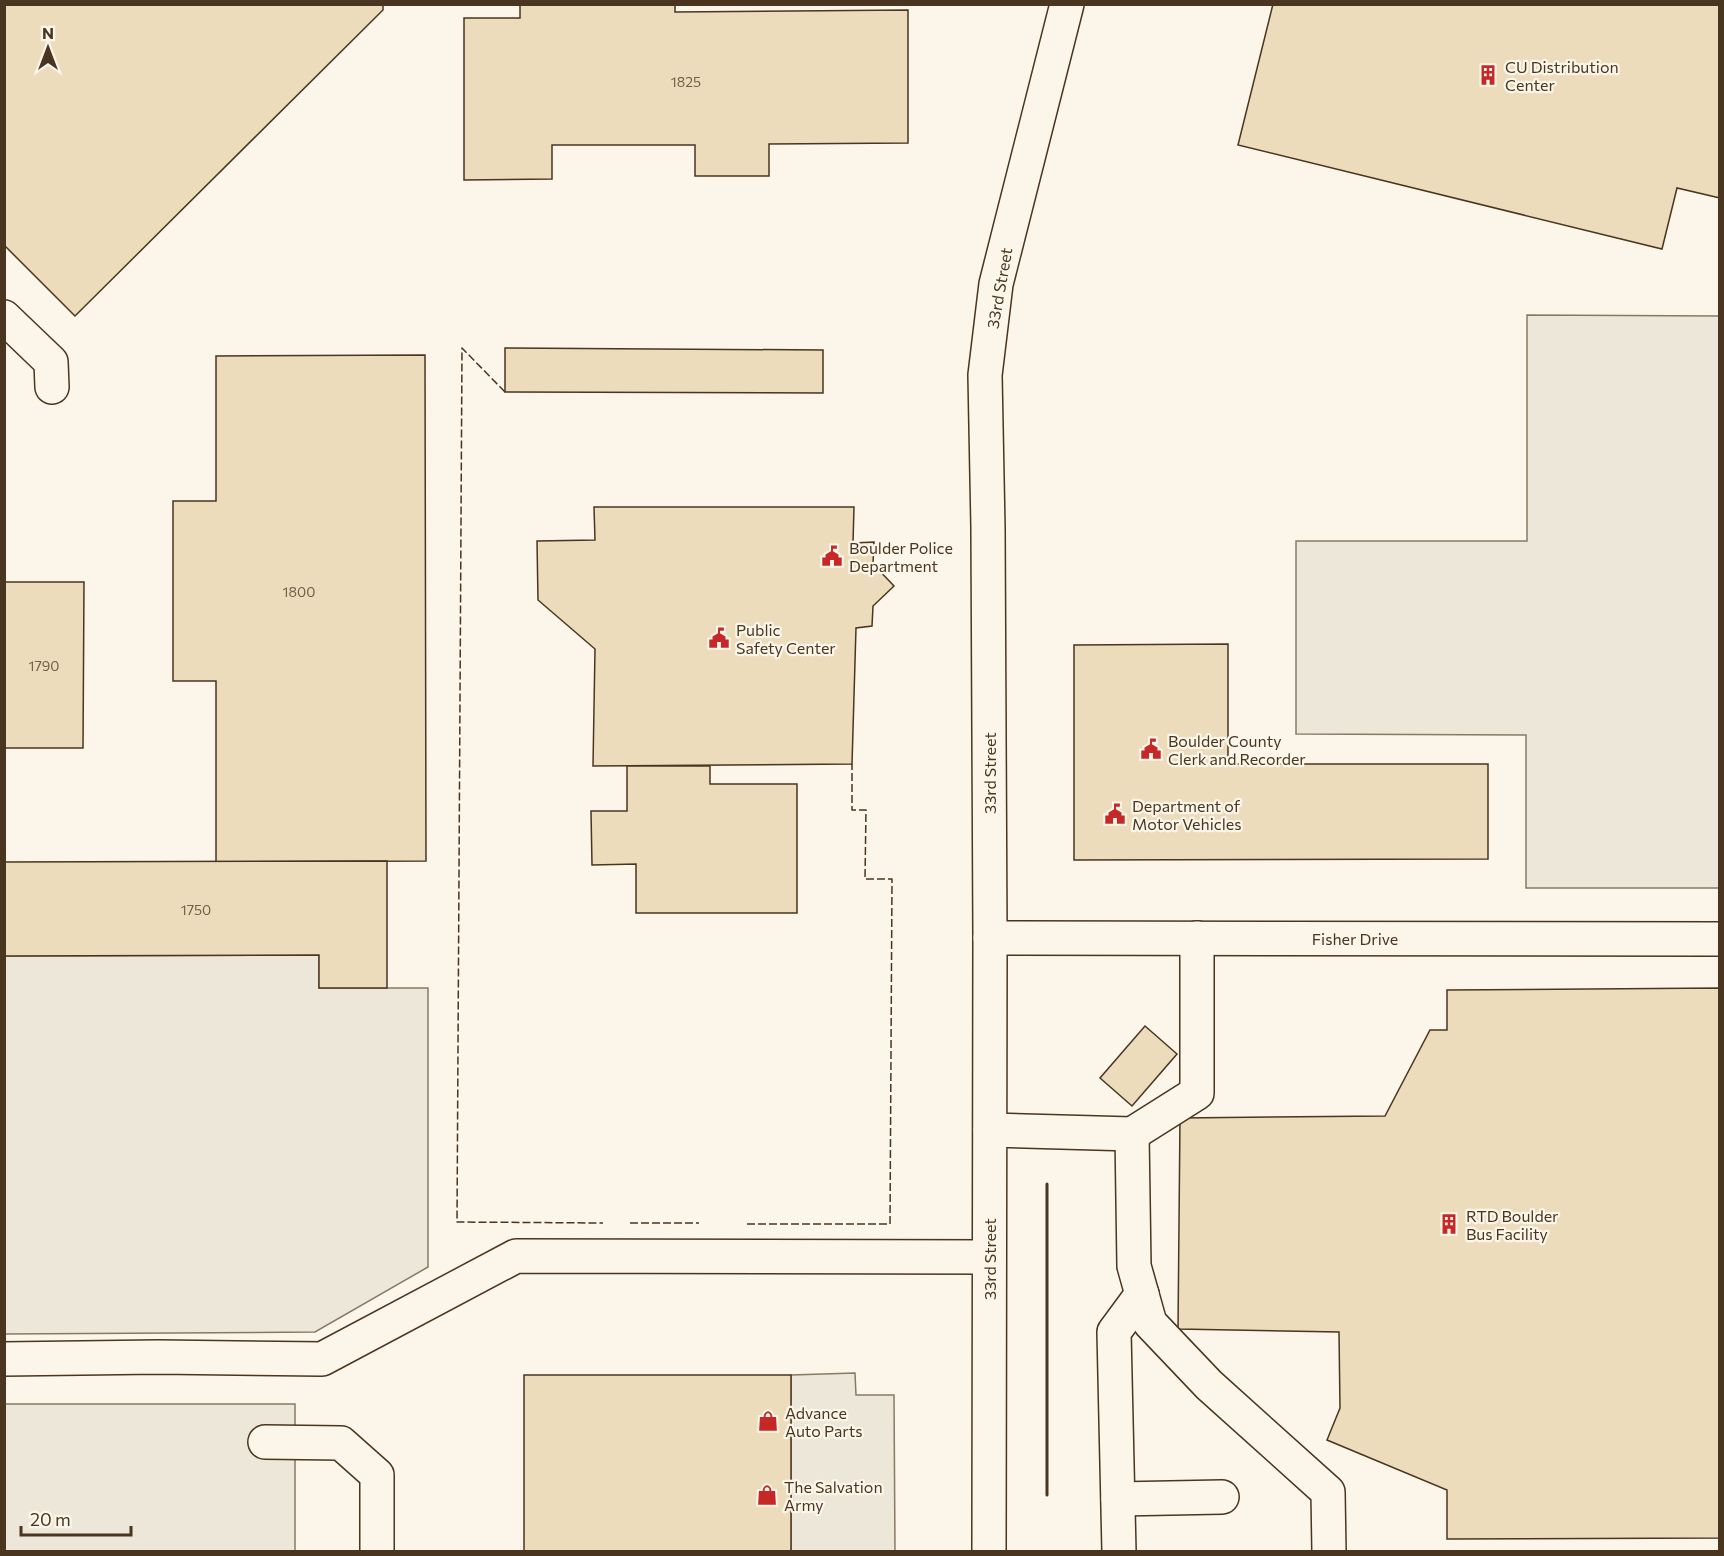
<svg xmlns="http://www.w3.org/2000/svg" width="1724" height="1556" viewBox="0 0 1724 1556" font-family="Commissioner,sans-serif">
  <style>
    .parking { fill: #ede7d9; stroke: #887966; stroke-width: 1.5 }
    .building { fill: #ecdcbc; stroke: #4a3520; stroke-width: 1.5 }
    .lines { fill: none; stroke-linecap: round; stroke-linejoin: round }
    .minor-casing { stroke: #4a3520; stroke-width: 36 }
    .minor { stroke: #fbf6e9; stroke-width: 33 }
    .fence { stroke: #4a3520; stroke-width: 1.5; stroke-dasharray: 8 3; stroke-linecap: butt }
    .wall { stroke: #4a3520; stroke-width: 3 }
    .labels { text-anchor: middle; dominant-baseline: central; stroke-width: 4.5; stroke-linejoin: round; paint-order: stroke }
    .number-label { font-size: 14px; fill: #725f47 }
    .poi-label { font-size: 16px; fill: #4a3520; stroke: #fbf6e9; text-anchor: start }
    .street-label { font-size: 16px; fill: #4a3520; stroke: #fbf6e9 }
  </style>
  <rect width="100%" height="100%" fill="#fbf6e9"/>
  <g class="parking">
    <path d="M1527,315l192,1v572h-193v-153l-230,-1v-193h231z"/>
    <path d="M319,955v33h109v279l-113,65 -310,2v-378z"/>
    <path d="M855,1373l1,22h38l1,156h-104v-176z"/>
    <path d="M5,1404h290v147l-290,1z"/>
  </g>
  <g class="building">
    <path d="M4,4h379v6l-308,306 -71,-71z"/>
    <path d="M520,4h155v8l233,-2v133l-139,1v32h-74v-31h-143v34l-88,1v-162h56z"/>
    <path d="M1273,4h447v194l-43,-10 -15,61 -424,-104z"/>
    <path d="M505,348l318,2v43l-318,-1z"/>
    <path d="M425,355l1,506 -210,1v-181h-43v-180h43v-145z"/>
    <path d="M594,507h260l-1,36 21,-1 -1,22 21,22 -21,20 -1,20 -16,2 -4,136 -259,2 2,-117 -57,-49 -1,-59 58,-1z"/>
    <path d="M4,582h80l-1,166h-79z"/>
    <path d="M1228,644v120h260v95l-414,1v-215z"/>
    <path d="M627,766h83v18h87v129h-161v-49l-44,1 -1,-54h36z"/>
    <path d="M387,861v127h-68v-33l-315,1v-94z"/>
    <path d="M1720,988v550l-273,1v-49l-120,-50 13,-32 -1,-76 -161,-3 2,-211 205,-2 45,-86h17v-40z"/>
    <path d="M1145,1026l32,28 -45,52 -32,-28z"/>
    <rect x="524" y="1375" width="267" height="177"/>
  </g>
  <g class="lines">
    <g class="minor-casing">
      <g id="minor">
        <path d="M4,317l47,45 1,25"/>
        <path d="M990,938l730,1"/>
        <path d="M990,1130l142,4 65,-41v-155"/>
        <path d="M1132,1134l2,132 16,57 59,62 119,107 1,60"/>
        <path d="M4,1359l154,-2 164,2 194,-103 473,1"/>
        <path d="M265,1442l76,1 36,32v77"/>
        <path d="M1118,1499l104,-2"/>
        <path d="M989,1552l1,-614 -2,-410 -3,-153 11,-91 71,-280"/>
        <path d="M1119,1552l-5,-220 28,-38"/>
      </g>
    </g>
    <use href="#minor" class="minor"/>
    <g class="fence">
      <path d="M505,392l-43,-44 -5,874 146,1"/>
      <path d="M630,1223h69"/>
      <path d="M747,1224h143l2,-345h-27l1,-69h-14v-46"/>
    </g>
    <path class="wall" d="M1047,1184v311"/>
  </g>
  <defs>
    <g id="building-bare" transform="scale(1.62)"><path d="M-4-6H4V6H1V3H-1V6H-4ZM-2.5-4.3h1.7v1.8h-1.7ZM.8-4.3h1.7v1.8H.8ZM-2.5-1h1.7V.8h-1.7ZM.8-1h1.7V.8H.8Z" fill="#c62828" stroke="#fbf6e9" stroke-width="2.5" paint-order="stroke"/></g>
    <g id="civic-bare" transform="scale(1.62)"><path d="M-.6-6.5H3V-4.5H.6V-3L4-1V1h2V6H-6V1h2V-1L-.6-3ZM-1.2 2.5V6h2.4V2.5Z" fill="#c62828" stroke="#fbf6e9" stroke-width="2.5" paint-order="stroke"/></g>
    <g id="shop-bare" transform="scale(1.62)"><path d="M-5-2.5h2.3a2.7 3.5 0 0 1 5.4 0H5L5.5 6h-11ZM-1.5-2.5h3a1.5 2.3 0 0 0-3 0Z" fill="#c62828" stroke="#fbf6e9" stroke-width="2.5" paint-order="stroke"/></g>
  </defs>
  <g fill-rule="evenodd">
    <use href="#building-bare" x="1488" y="75"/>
    <use href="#civic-bare" x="832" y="556"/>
    <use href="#civic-bare" x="719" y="638"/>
    <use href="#civic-bare" x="1151" y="749"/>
    <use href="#civic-bare" x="1115" y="814"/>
    <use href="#building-bare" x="1449" y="1224"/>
    <use href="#shop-bare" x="768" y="1421"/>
    <use href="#shop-bare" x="767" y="1495"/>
  </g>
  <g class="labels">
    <g class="number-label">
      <text x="686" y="81">1825</text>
      <text x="299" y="591">1800</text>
      <text x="44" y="665">1790</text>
      <text x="196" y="909">1750</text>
    </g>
    <g class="poi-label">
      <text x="1505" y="66">CU Distribution<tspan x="1505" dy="18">Center</tspan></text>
      <text x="849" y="547">Boulder Police<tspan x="849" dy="18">Department</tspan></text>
      <text x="736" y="629">Public<tspan x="736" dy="18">Safety Center</tspan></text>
      <text x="1168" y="740">Boulder County<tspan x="1168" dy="18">Clerk and Recorder</tspan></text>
      <text x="1132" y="805">Department of<tspan x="1132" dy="18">Motor Vehicles</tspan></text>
      <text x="1466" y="1215">RTD Boulder<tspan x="1466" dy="18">Bus Facility</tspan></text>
      <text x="785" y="1412">Advance<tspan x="785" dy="18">Auto Parts</tspan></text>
      <text x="784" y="1486">The Salvation<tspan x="784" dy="18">Army</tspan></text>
    </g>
    <g class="street-label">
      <text transform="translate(999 288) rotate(-80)">33rd Street</text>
      <text transform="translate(989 773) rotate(-90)">33rd Street</text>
      <text x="1355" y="938">Fisher Drive</text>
      <text transform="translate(989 1259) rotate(-90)">33rd Street</text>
    </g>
  </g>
  <rect width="1724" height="1556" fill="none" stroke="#4a3520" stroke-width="12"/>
  <g transform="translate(48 48)" stroke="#fbf6e9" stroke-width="4.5" paint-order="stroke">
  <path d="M0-4.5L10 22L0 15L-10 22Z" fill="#4a3520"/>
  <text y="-9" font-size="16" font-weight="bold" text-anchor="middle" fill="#4a3520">N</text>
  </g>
  <path d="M21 1526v9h110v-9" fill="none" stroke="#4a3520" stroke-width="3"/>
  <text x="30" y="1526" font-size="18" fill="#4a3520" stroke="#fbf6e9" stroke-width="4.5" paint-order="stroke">20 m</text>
</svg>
